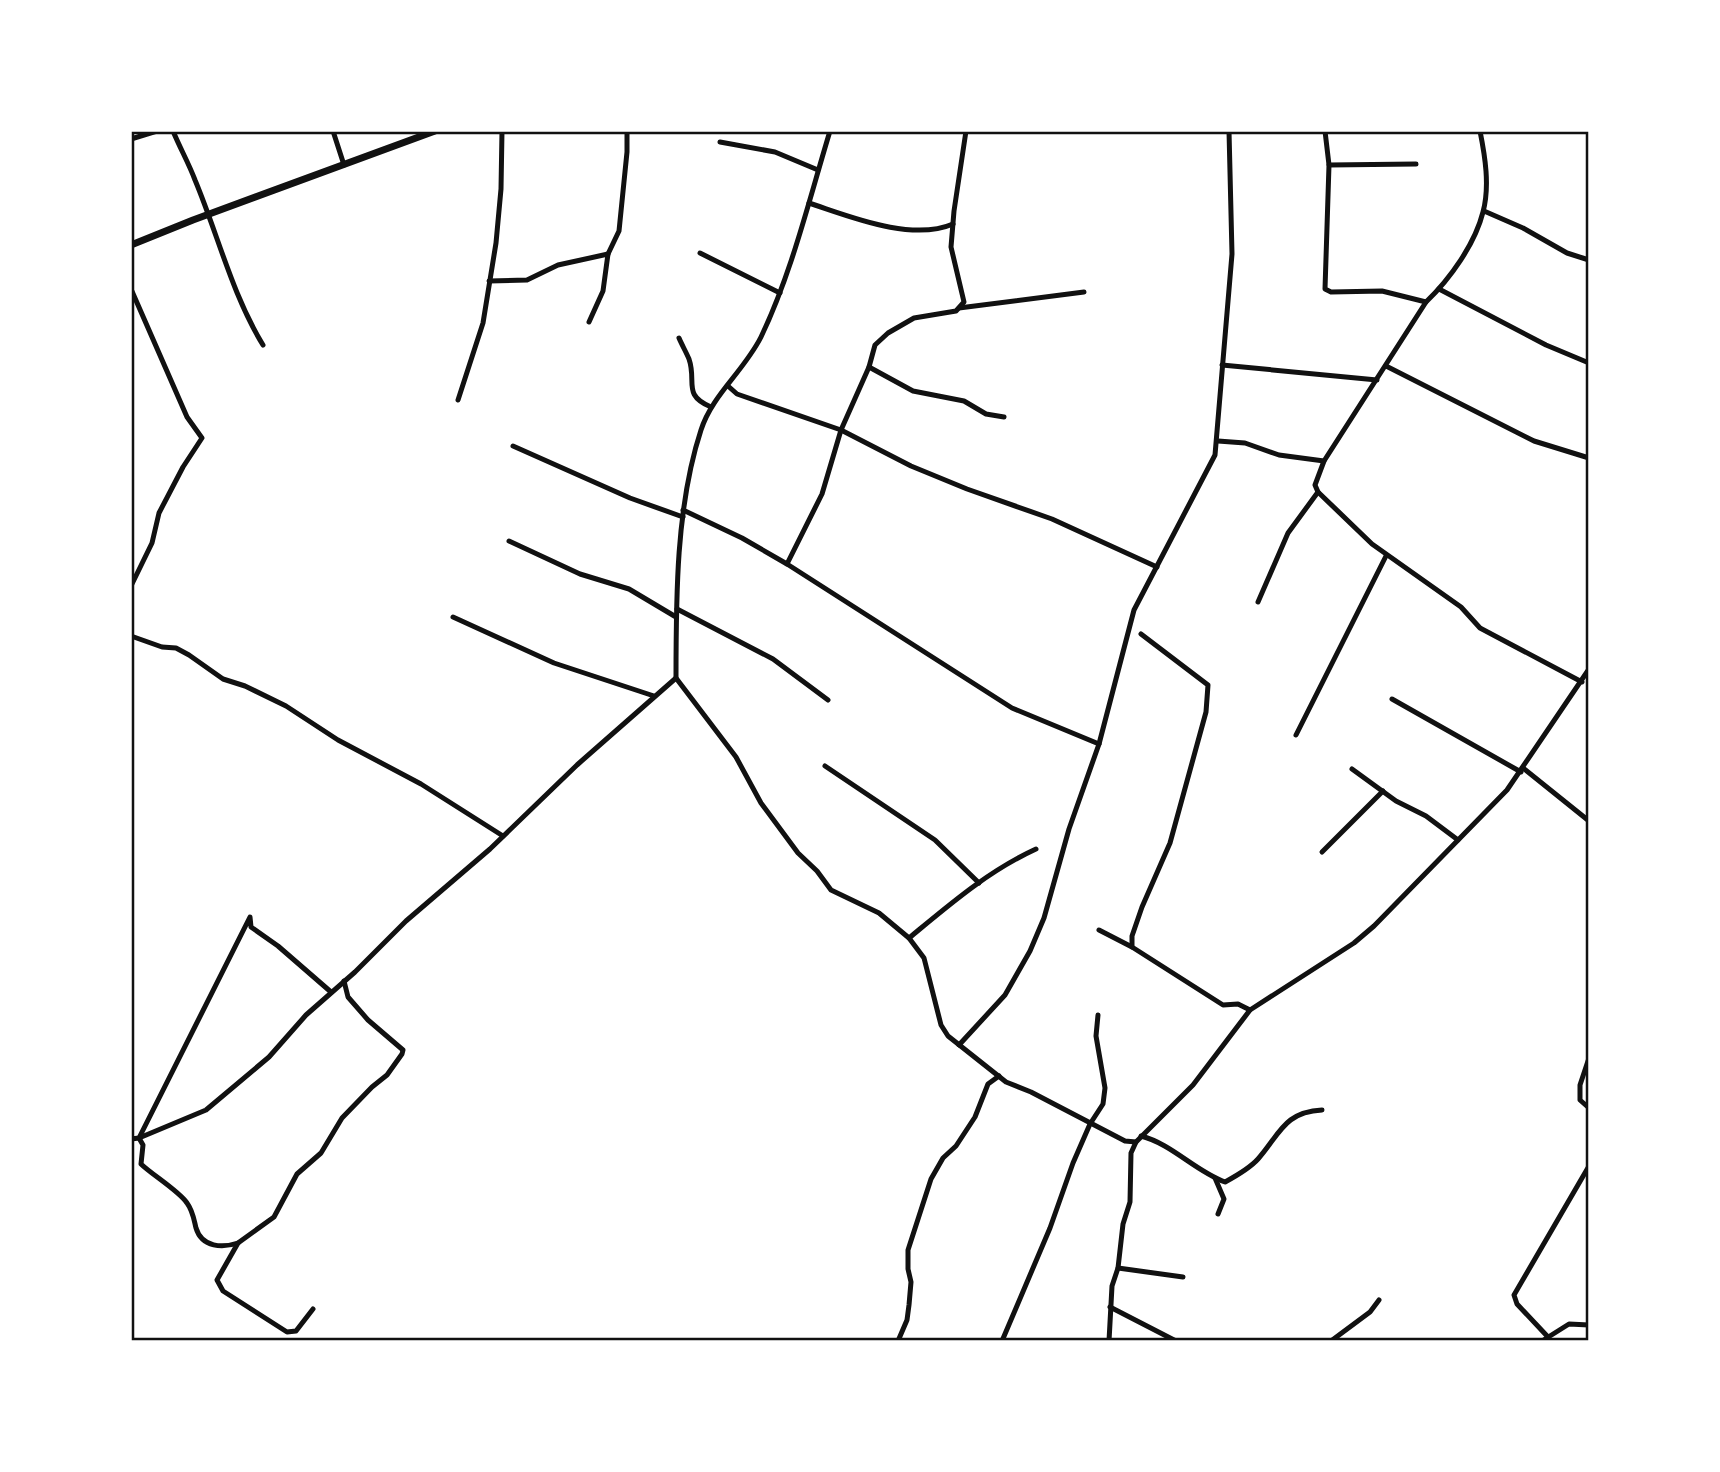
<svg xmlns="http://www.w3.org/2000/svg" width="1720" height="1472" viewBox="0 0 1720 1472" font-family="'Exo 2',sans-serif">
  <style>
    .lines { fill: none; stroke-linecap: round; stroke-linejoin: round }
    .minor { stroke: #111; stroke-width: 5 }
    .tertiary { stroke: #111; stroke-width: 7 }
    .neatline { fill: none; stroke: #111; stroke-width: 2.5 }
  </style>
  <rect width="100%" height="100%" fill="#fff"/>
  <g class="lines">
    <g class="minor">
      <path d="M173,131c7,17 16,33 22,49 23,55 37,114 68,165"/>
      <path d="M333,131l11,34"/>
      <path d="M1325,131l4,34 -4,124 6,3 51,-1 44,11"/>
      <path d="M1480,131c5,25 10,55 3,81 -8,32 -33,67 -57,90l-102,159 -9,24 3,7 54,52 89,63 19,21 102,54"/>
      <path d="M131,139l26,-8"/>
      <path d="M720,142l55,10 43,18"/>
      <path d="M1329,165l87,-1"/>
      <path d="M809,203c40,13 102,39 144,21"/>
      <path d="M1484,211l39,17 44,25 22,7"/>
      <path d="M700,253l80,40"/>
      <path d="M489,281l38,-1 31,-15 50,-11"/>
      <path d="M131,289l56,128 15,21 -19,29 -24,46 -7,30 -21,43"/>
      <path d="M1439,289l107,56 43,18"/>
      <path d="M959,308l125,-16"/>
      <path d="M589,322l14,-31 5,-37 11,-23 8,-79v-21"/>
      <path d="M679,338c3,7 7,14 10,21 8,23 -7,36 22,48"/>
      <path d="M1222,365l155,15"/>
      <path d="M1386,366l148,75 55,17"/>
      <path d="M869,367l44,24 51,10 22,13 18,3"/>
      <path d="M728,386l9,8 104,36 70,36 56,23 85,30 105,48"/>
      <path d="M458,400l25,-77 13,-80 5,-54 1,-58"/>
      <path d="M1218,441l27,2 34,12 45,6"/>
      <path d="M513,446l117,52 53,19"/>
      <path d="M683,510l59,28 45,26 225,144 87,36"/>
      <path d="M509,541l71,33 49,15 47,28"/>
      <path d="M787,564l35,-70 19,-64 28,-63 6,-22 13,-12 26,-15 42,-7 8,-9 -13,-55 3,-36 12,-80"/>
      <path d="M1258,602l30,-69 30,-41"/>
      <path d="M677,609l96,50 55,41"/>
      <path d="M453,617l101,46 100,33"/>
      <path d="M1141,634l67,51 -2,27 -36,131 -28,64 -10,29v11l91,58 15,-1 12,6"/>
      <path d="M131,636l31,11 14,1 13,7 34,24 22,7 41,20 52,34 83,44 82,52"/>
      <path d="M676,678c0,-80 0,-172 25,-248 11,-35 43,-59 60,-93 31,-65 48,-137 69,-206"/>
      <path d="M1392,699l129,73"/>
      <path d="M1296,735l90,-179"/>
      <path d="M825,766l110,74 44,43"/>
      <path d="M1523,768l66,53"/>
      <path d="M1352,769l44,32 30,15 32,24"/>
      <path d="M1322,852l61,-61"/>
      <path d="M1099,930l33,17"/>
      <path d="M909,938c40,-33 79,-67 127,-89"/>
      <path d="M959,1045l46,-50 25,-44 14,-33 25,-89 30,-85 35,-134 81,-155 17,-201 -3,-123"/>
      <path d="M1589,1058l-9,27v15l9,8"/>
      <path d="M1141,1136c31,8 54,35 84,46 11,-6 24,-13 33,-23 22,-25 26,-47 64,-49"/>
      <path d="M131,1139l8,-1 67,-28 63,-53 37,-42 49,-43 51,-51 84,-72 87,-84 99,-87 60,79 25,46 37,50 19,18 14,19 48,23 30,25 15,20 17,67 7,11 58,46 25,10 94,49 11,1"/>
      <path d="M1215,1178l9,21 -6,15"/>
      <path d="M238,1243c-15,5 -36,5 -42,-15 -2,-8 -3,-17 -9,-25 -8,-12 -36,-29 -46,-39l2,-19 -4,-7 111,-221 1,10 27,19 53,46"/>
      <path d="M1118,1268l65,9"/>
      <path d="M1110,1307l66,34"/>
      <path d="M313,1309l-17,22 -9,1 -64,-41 -6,-11 21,-37 36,-26 23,-43 24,-21 21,-35 30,-31 15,-12 15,-21 1,-4 -35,-30 -20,-23 -4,-16"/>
      <path d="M1548,1337l-31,-33 -3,-9 75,-129"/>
      <path d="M898,1341l9,-21 2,-15 2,-23 -3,-13v-19l23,-71 12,-21 13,-12 19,-29 13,-33 11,-8"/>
      <path d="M1002,1341l48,-113 23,-65 17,-39 13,-20 2,-16 -9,-52 2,-21"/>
      <path d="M1109,1341l3,-55 6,-18 5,-44 7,-22 1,-49 5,-11 57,-57 57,-75 104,-67 20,-17 133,-136 82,-121"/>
      <path d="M1331,1341l39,-29 9,-12"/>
      <path d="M1542,1341l27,-17 20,1"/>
    </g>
    <path class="tertiary" d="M131,245l62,-25 242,-89"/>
  </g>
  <rect width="1720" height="1472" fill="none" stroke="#ffffff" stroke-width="266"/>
  <rect x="133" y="133" width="1454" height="1206" class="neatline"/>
</svg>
